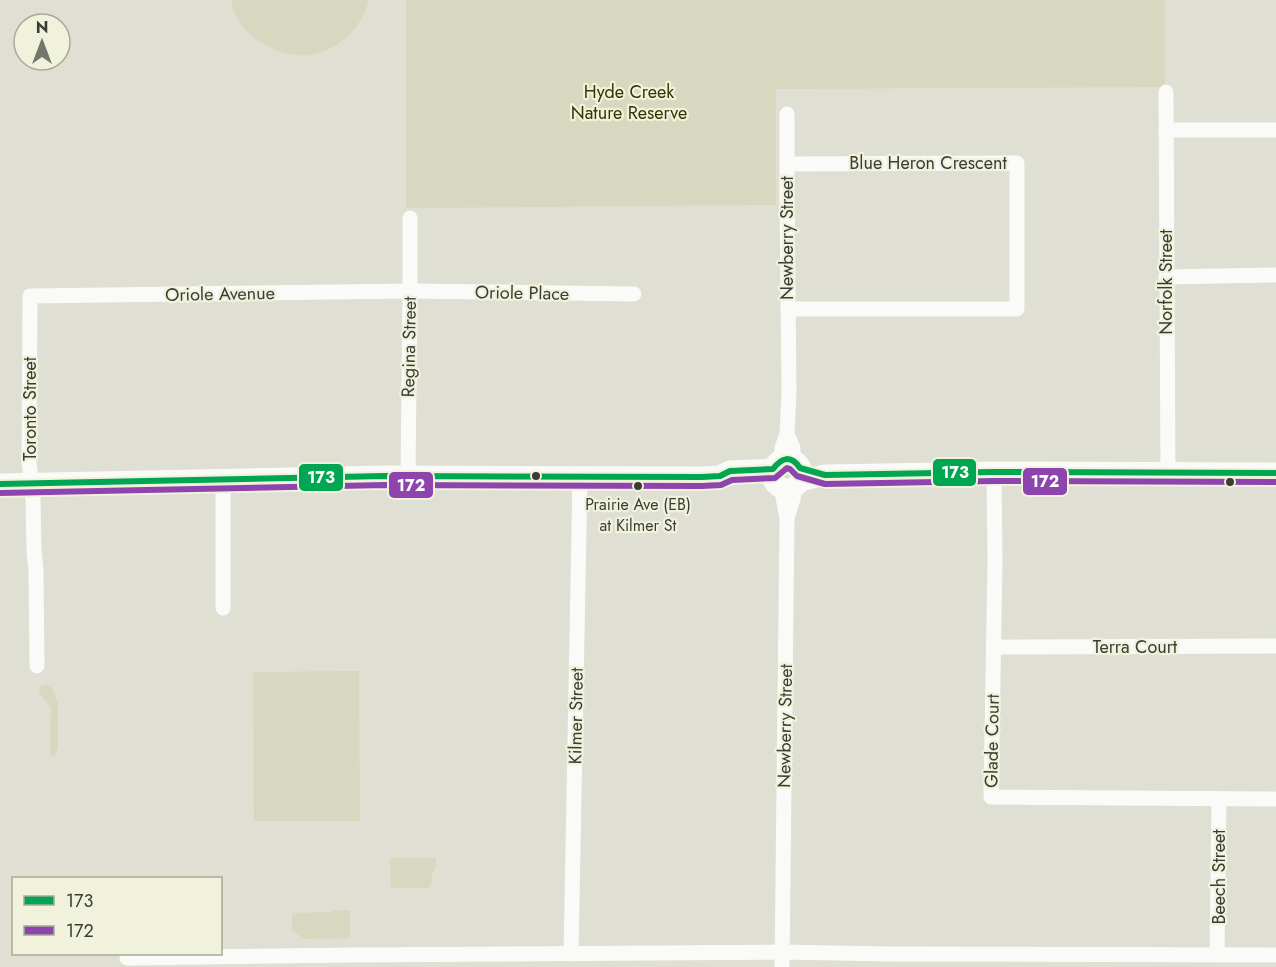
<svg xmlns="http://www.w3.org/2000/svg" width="1276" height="967" viewBox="0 0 1276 967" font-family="Jost,sans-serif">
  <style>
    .green { fill: #d7d8bf }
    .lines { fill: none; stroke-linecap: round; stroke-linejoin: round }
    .street { stroke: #fafaf9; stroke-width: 15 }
    .secondary { stroke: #fafaf9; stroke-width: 21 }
    .bus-1-casing { stroke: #f0f2dc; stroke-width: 10 }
    .bus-2-casing { stroke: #f0f2dc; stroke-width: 10 }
    .bus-1 { stroke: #00a651; stroke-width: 6 }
    .bus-2 { stroke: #8e44ad; stroke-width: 6 }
    .bus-dot { fill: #3b3c33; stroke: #f0f2dc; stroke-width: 2 }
    .labels { text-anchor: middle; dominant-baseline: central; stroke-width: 4.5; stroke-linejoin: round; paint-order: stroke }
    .bus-label { font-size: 16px; fill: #3b3c33; stroke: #f0f2dc }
    .park-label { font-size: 18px; fill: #353601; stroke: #f0f2dc }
    .street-label { font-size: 18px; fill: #3b3c33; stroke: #f0f2dc }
    .line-badge { stroke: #f0f2dc; stroke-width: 2 }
    .badge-label { font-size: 16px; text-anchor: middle; font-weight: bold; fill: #fff }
  </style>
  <rect width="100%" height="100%" fill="#dfdfd4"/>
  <g class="green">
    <path d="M231,0h138c-14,50 -67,72 -110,41 -15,-10 -25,-24 -28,-41z"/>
    <path d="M406,0h759v87l-389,2v116l-370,3z"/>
    <path d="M359,671l1,150h-106l-1,-149z"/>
    <path d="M47,684l5,4 6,15v45l-4,9 -4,-2 1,-47 -12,-16 1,-5 3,-2z"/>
    <path d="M392,858h44v10c-7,9 -2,11 -6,19l-3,1h-36l-1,-29z"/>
    <path d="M332,910h18v28l-46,1 -12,-9v-17l39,-1z"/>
  </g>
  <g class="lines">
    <g class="street">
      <path d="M1166,92l2,380"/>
      <path d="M1166,130h110"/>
      <path d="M787,164l230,-1v146h-229"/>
      <path d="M1166,277l110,-2"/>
      <path d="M787,434l6,14v12"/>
      <path d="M781,460l1,-12 5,-14 2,-42 -2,-200v-78"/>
      <path d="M994,472l1,88 -4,237 285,2"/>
      <path d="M408,476l2,-185v-73"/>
      <path d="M223,480v128"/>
      <path d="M781,487l6,31"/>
      <path d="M994,647l282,-1"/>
      <path d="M37,666l-1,-94 -2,-23 -1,-49 -4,-39 1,-165 380,-5 224,3"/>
      <path d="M571,954l9,-477"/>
      <path d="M1217,955l2,-156"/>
      <path d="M127,958l226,-3 429,-3 107,2 387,1"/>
      <path d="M782,967l5,-449 6,-19 2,-13"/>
    </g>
    <g class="secondary">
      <circle cx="787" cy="474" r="15"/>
      <path d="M800,481l25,-6 169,-3 282,1"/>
      <path d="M0,484l385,-8 317,1 18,-1 10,-5 43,-2"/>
    </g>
    <g class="bus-1-casing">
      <path id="bus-1" d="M0,484l385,-8 317,1 18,-1 10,-5 43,-2c9,-12 18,-14 27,-1l25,7 169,-3 282,1"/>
    </g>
    <g class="bus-2-casing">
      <path id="bus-2" d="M0,493l385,-8 317,1 19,-1 11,-5 43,-2 12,-10 3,1 7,7 28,8 169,-3 282,1"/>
    </g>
    <use href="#bus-1" class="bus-1"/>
    <use href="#bus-2" class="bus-2"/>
  </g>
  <g class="bus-dot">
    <circle cx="536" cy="476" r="5"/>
    <circle cx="1230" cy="482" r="5"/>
    <circle cx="638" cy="486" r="5"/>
  </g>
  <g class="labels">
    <g class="bus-label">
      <text x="638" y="504">Prairie Ave (EB)<tspan x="638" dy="21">at Kilmer St</tspan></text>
    </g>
    <g class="park-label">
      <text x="629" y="92">Hyde Creek<tspan x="629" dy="21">Nature Reserve</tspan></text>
    </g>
    <g class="street-label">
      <text x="928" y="163">Blue Heron Crescent</text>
      <text transform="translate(787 238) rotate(-90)">Newberry Street</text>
      <text transform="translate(1166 282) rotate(-90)">Norfolk Street</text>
      <text transform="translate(522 293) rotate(1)">Oriole Place</text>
      <text transform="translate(220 294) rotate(-1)">Oriole Avenue</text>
      <text transform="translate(409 347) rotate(-89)">Regina Street</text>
      <text transform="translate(30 409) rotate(-90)">Toronto Street</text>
      <text x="1135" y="647">Terra Court</text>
      <text transform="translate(576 716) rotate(-89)">Kilmer Street</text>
      <text transform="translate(785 726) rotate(-89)">Newberry Street</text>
      <text transform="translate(992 741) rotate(-89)">Glade Court</text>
      <text transform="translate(1219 877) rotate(-90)">Beech Street</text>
    </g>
  </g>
  <g class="line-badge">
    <rect x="932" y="458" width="45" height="29" rx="6" fill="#00a651"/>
    <rect x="298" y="463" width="46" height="29" rx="6" fill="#00a651"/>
    <rect x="1022" y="467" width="46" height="29" rx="6" fill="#8e44ad"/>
    <rect x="388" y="471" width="46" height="28" rx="6" fill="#8e44ad"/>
  </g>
  <g class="badge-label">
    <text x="955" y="478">173</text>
    <text x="321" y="483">173</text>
    <text x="1045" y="487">172</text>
    <text x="411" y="491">172</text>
  </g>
  <rect x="12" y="877" width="210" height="78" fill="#f0f2dc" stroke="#a8a998" stroke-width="1.5"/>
  <rect x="24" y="896" width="30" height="9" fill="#00a651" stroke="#a8a998" stroke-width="1.5"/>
  <text x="66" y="907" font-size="18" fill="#3b3c33">173</text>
  <rect x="24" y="926" width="30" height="9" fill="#8e44ad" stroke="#a8a998" stroke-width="1.5"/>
  <text x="66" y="937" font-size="18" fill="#3b3c33">172</text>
  <g transform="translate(42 42)"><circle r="28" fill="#f0f2dc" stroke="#a8a998" stroke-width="1.5"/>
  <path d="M0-4.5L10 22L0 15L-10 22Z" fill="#74756b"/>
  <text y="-9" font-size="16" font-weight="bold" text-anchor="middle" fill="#3b3c33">N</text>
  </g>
</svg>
